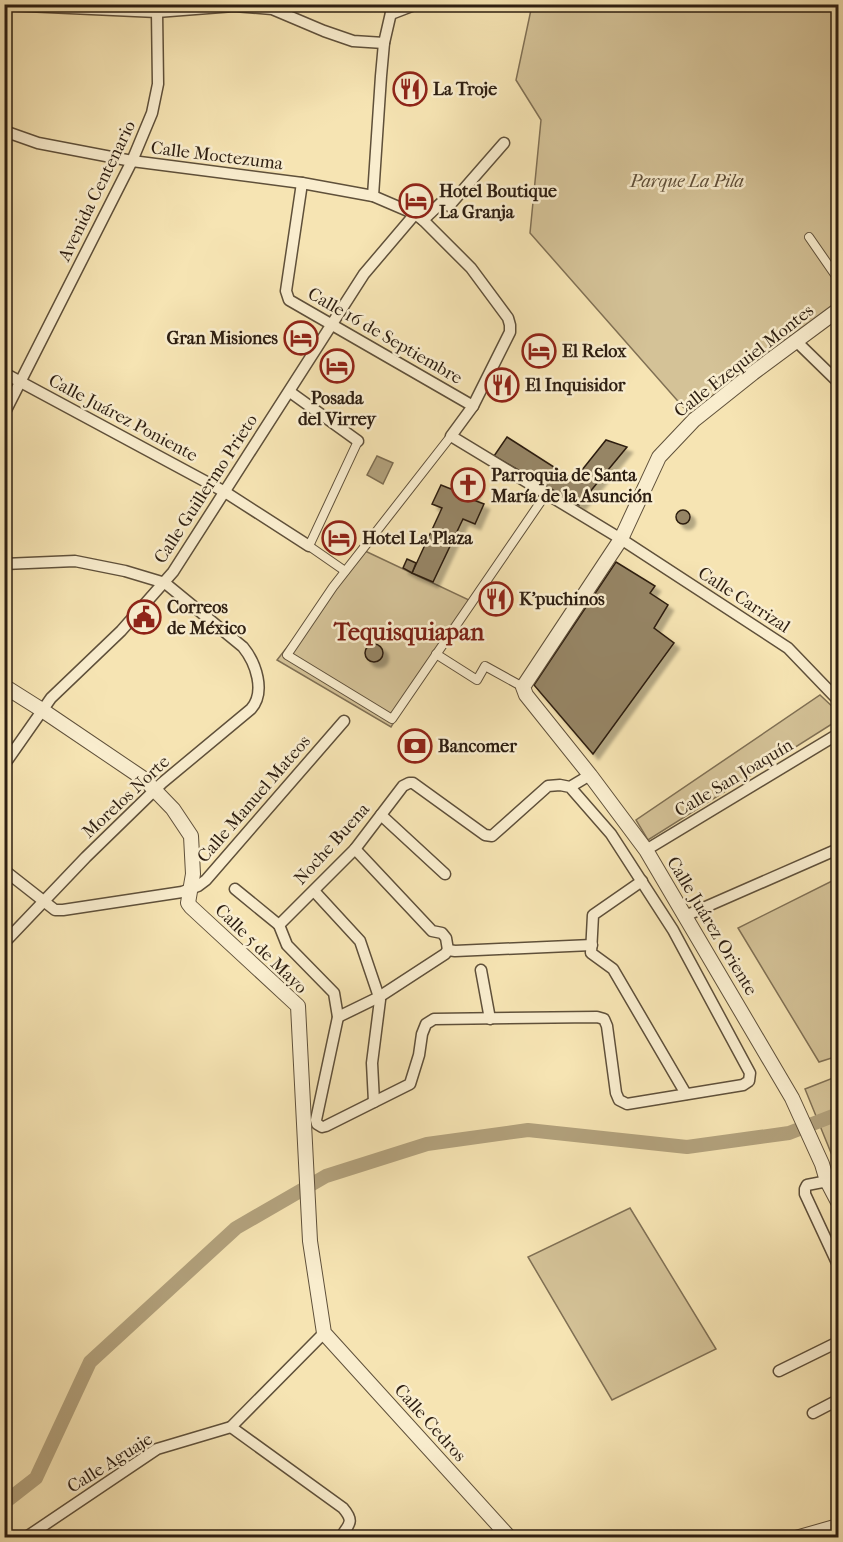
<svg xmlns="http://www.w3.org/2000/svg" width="843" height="1542" viewBox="0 0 843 1542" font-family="'IM FELL French Canon',serif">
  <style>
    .green { fill: #d4c297; stroke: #807054; stroke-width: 1.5 }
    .water { fill: #b2a17c; stroke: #7d6d51; stroke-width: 1.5 }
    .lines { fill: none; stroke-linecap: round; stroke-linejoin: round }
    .canal { stroke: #b2a17c; stroke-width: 14 }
    .building { fill: #968565; stroke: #2d1e11; stroke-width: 1.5; filter: url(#shadow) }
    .pedestrian-casing { stroke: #5f503a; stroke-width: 10 }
    .minor-casing { stroke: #5f503a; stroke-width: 13 }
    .tertiary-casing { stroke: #5f503a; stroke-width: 16 }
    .pedestrian { stroke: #f9edce; stroke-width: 8 }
    .minor { stroke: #f9edce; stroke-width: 10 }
    .tertiary { stroke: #f9edce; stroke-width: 14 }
    .labels { text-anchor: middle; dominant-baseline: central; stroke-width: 5; stroke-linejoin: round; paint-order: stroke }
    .poi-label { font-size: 18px; font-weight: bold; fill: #2d1e11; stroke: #f9edce; text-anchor: start }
    .street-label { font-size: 18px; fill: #2d1e11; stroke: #f9edce }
    .park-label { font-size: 18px; font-style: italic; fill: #5f4f39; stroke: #f9edce }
    .district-label { font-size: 24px; font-weight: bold; fill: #7a1f14; stroke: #f9edce }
  </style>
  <defs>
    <filter id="shadow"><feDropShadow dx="5.5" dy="5.5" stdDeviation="1.5" flood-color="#0004"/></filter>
  </defs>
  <rect width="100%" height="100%" fill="#f6e4b3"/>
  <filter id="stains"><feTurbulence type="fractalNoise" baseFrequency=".00333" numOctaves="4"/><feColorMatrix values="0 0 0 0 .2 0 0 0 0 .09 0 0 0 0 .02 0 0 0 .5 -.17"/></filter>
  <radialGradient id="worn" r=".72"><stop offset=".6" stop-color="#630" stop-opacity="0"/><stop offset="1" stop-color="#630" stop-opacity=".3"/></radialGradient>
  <g class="green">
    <path d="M532,5h306v301l-147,110 -161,-183 11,-113 -25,-40z"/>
    <path d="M363,550l106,50 -78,127 -114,-67z"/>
    <path d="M820,695l16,15 -4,14 -184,116 -12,-20z"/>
    <path d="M838,878v178l-19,6 -81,-134z"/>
    <path d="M838,1076v94l-33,-81z"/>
    <path d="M630,1208l86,141 -104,51 -84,-143z"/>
  </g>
  <path class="water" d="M377,456l16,7 -10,21 -16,-9z"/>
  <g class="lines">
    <path class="canal" d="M4,1503l32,-25 54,-116 146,-134 90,-52 101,-32 101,-14 159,17 102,-14 49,-19"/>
  </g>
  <g class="building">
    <path d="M507,437l67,43 32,-40 21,7 -48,58 -85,-49z"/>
    <path d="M458,473l21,10 -8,16 13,5 -9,20 -12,-5 -30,63 -21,-9 30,-65 -10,-4 9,-19 10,4z"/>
    <circle cx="683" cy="517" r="7"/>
    <path d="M407,559l9,4 -4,10 -9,-5z"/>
    <path d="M616,562l39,24 -5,7 18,12 -14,23 20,15 -81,111 -59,-69z"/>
    <circle cx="374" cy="653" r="9"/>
  </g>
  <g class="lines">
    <g class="pedestrian-casing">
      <g id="pedestrian">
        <path d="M809,237l29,42"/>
        <path d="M451,436l-118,151 -46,68 105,64 154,-225"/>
        <path d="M345,571l-36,-25 49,-105"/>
        <path d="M436,654l41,26 8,-14 38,21"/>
      </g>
    </g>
    <g class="minor-casing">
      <g id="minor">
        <path d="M4,5l153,7 77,-6 38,3 52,22 29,10 31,2"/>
        <path d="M391,14l26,-10"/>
        <path d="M4,131l34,12 94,18 170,22 71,13 42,18 8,6 48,48 37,50 2,7v7l-37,74 -22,30 170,103 167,109 50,52"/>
        <path d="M302,183l-16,108 3,9 184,106"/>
        <path d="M373,196l8,-120 3,-33 9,-39"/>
        <path d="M423,220l20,-19 6,5 55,-63"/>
        <path d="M797,342l41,40"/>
        <path d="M4,373l221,119 84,54"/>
        <path d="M290,392l68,49"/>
        <path d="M4,414l128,-253 20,-48 6,-29 -1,-72 4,-8"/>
        <path d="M4,564l71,-3 50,10 40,12 78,64c13,16 23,45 8,62l-89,74 -76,74 -82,86"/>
        <path d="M4,765l47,-67 70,-67 52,-59 191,-298 51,-60"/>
        <path d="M570,787l41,47 62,96 77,143 -1,8 -6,4 -116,19 -8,-4 -3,-7 -9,-67 -3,-7 -7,-2 -163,2 -8,5 -4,10 -3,21 -9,29 -84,42 -4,1 -5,-3 -1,-4 22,-103 -4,-24 -47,-48 -8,-20 76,-76 48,-63 6,-3h4l72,52 7,1 56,-50 12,-1 10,2 20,-12"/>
        <path d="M381,815l64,59"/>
        <path d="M355,849l77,82 10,2 4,5 2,12"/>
        <path d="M646,850l192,-116"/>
        <path d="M4,870l51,40h8l119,-18 16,-6 8,-6 138,-159"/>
        <path d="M642,881l-49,34 -2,38 22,16 73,125"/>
        <path d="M235,889l44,36"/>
        <path d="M314,891l46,50 20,59 -8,63 2,39"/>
        <path d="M685,916l153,-67"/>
        <path d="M448,950l7,1 137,-6"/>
        <path d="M481,970l9,49"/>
        <path d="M338,1017l41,-20 66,-43 3,-4"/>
        <path d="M838,1179l-31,6 -2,4v5l33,71"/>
        <path d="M779,1371l59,-29"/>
        <path d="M813,1413l25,-13"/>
        <path d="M231,1427l112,81c12,14 6,16 -3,30"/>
        <path d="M25,1538l132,-89 74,-22 93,-94"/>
      </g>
    </g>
    <g class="tertiary-casing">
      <g id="tertiary">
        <path d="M838,310l-85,63 -59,47 -35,37 -38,82 -98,148 3,8 64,80 56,75 146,248 30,66 5,17 11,21"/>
        <path d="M4,686l38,24 102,69 29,30 18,27 2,38 -5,29 3,4 107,99 12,235 14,92 186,205"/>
        <path d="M796,1538l42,-12"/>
      </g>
    </g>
    <use href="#pedestrian" class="pedestrian"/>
    <use href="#minor" class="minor"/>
    <use href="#tertiary" class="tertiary"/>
  </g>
  <defs>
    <g id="restaurant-ring" transform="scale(1.725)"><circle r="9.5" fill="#f9edce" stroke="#8f2418" stroke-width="1.5"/><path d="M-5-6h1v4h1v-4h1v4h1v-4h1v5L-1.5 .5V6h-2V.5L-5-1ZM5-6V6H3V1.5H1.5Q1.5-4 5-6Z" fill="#8f2418"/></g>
    <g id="hotel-ring" transform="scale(1.725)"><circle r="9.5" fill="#f9edce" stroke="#8f2418" stroke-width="1.5"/><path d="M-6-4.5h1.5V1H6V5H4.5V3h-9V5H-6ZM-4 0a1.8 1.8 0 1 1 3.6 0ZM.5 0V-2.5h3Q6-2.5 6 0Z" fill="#8f2418"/></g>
    <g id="church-ring" transform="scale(1.725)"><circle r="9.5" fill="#f9edce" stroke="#8f2418" stroke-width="1.5"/><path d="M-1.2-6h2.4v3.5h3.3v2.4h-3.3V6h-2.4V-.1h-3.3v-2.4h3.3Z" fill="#8f2418"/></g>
    <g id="civic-ring" transform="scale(1.725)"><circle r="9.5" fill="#f9edce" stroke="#8f2418" stroke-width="1.5"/><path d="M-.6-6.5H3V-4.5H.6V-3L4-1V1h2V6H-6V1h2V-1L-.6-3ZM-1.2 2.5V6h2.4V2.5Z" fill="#8f2418"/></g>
    <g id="bank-ring" transform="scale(1.725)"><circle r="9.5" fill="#f9edce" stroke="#8f2418" stroke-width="1.5"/><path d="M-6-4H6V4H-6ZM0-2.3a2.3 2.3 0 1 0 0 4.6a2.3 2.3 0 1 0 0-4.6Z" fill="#8f2418"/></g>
  </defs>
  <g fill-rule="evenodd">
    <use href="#restaurant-ring" x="410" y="89"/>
    <use href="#hotel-ring" x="416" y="201"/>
    <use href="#hotel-ring" x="301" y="338"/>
    <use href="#hotel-ring" x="539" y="351"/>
    <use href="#hotel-ring" x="337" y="366"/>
    <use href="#restaurant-ring" x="502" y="385"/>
    <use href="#church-ring" x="468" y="485"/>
    <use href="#hotel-ring" x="339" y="538"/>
    <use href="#restaurant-ring" x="496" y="599"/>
    <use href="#civic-ring" x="144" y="617"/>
    <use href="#bank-ring" x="415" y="746"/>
  </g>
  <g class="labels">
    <g class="poi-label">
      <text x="433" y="89">La Troje</text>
      <text x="439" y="191">Hotel Boutique<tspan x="439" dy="21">La Granja</tspan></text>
      <text x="278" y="338" text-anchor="end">Gran Misiones</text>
      <text x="562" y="351">El Relox</text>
      <text x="525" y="385">El Inquisidor</text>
      <text x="337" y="398" text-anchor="middle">Posada<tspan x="337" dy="21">del Virrey</tspan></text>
      <text x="491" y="475">Parroquia de Santa<tspan x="491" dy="21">María de la Asunción</tspan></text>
      <text x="362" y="538">Hotel La Plaza</text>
      <text x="519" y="599">K'puchinos</text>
      <text x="167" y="607">Correos<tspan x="167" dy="21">de México</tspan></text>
      <text x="438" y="746">Bancomer</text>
    </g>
    <g class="street-label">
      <text transform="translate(217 156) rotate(7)">Calle Moctezuma</text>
      <text transform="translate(97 191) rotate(-64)">Avenida Centenario</text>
      <text transform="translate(385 336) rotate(30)">Calle 16 de Septiembre</text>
      <text transform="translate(744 361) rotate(-38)">Calle Ezequiel Montes</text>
      <text transform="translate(123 418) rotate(28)">Calle Juárez Poniente</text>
      <text transform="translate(206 489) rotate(-57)">Calle Guillermo Prieto</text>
      <text transform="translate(744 600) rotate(33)">Calle Carrizal</text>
      <text transform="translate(734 778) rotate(-31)">Calle San Joaquín</text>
      <text transform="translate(126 797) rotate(-43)">Morelos Norte</text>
      <text transform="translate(254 799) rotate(-49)">Calle Manuel Mateos</text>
      <text transform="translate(332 844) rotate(-48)">Noche Buena</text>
      <text transform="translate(712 926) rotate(59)">Calle Juárez Oriente</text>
      <text transform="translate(261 949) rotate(44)">Calle 5 de Mayo</text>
      <text transform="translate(430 1423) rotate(48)">Calle Cedros</text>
      <text transform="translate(110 1463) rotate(-32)">Calle Aguaje</text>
    </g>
    <g class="park-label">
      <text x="687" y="181">Parque La Pila</text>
    </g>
    <g class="district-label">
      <text x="409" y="632">Tequisquiapan</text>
    </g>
  </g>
  <rect width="843" height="1542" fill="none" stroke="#f6e4b3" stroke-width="24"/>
  <rect x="6" y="6" width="831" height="1530" fill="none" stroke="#2d1e11" stroke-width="3"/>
  <rect x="12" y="12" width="819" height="1518" fill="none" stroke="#2d1e11" stroke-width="1.5"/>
  <rect width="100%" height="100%" filter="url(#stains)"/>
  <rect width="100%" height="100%" fill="url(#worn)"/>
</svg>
